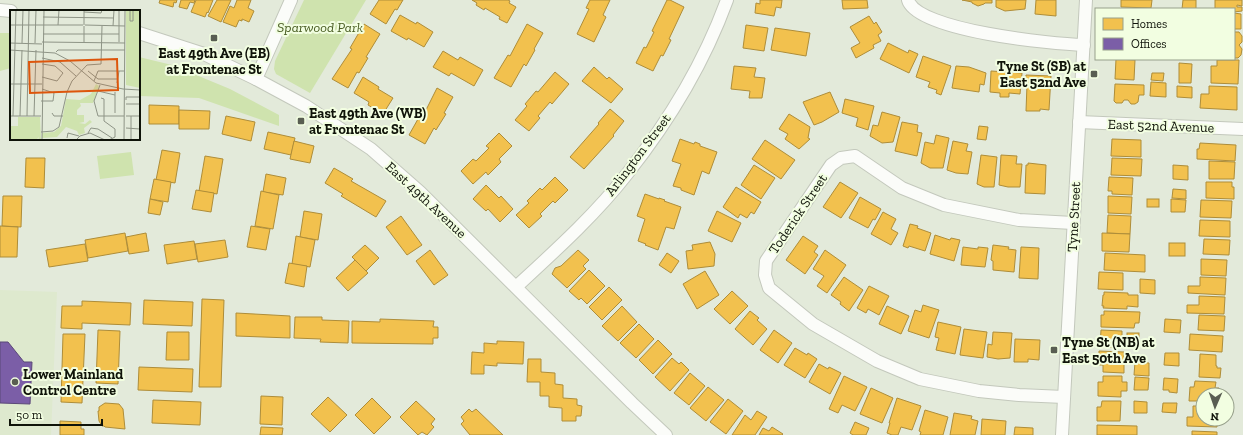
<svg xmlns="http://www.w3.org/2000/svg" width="1243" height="435" viewBox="0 0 1243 435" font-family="'Zilla Slab',serif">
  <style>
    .built { fill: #dee9ce }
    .green { fill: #cfe3ae }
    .homes { fill: #f2c14e; stroke: #ae8d39 }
    .offices { fill: #7b5ea7; stroke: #5b4878 }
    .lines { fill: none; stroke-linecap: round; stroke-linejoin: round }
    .minor-casing { stroke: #c3c8bc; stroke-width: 14 }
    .minor { stroke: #fbfcf9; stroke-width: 12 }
    .poi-dot { fill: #595e52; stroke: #f2fee1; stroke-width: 1.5 }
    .labels { text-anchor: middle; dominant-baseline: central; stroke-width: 4; stroke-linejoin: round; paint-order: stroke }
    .park-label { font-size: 14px; font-style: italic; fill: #485c22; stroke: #f2fee1 }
    .poi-label { font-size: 14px; font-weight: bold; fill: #0f1309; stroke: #f2fee1; text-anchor: start }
    .street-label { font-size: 14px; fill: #0f1309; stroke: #f2fee1 }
    .inset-road { fill: none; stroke: #8e9486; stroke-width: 1 }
    .view { fill: #dd560c; fill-opacity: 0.15; stroke: #dd560c; stroke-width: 2 }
    .inset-edge { fill: none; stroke: #0f1309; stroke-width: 2 }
  </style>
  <rect width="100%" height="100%" fill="#e3eada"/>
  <path class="built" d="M0,290l57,2 -6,143h-51z"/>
  <g class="green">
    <path d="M304,0h62l-56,93 -34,-19 -2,-5 1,-8z"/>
    <path d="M0,33h11v35l-11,3z"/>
    <path d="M139,57l33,8 58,24 49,26v11l-80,-28 -60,-2z"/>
    <path d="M131,152l3,23 -34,4 -3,-23z"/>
  </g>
  <g class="homes">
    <path d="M160,0h17l-1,3 -2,-1 -1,5 -14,-4z"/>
    <path d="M181,0h14l-1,3 -4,-1 -3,7 -8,-2z"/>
    <path d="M196,0h17l-5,13 -1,-1 -2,5 -14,-5z"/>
    <path d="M217,0h14l-10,22 -13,-6z"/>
    <path d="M237,0h14l-3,8 6,3 -5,11 -7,-3v2l-3,-1 -3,7 -13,-5 7,-16 4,2z"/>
    <path d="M379,0h24l-6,10 -2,-1 -9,15 -16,-10z"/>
    <path d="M472,0h36l2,1 -1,2 7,4 -9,16 -8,-4 1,-2 -15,-9 -1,2 -8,-5 1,-2z"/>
    <path d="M590,0h20l-7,15 3,2 -12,25 -17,-8 12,-25 -3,-1z"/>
    <path d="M667,0h3l14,7 -15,32 2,1 -8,16 -2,-1 -8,16 -17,-8 8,-16 2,1 8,-16 -2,-1z"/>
    <path d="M760,0h22l-1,8 -5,-1 -2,9 -19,-3 1,-10 4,1z"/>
    <path d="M842,0h25l1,8 -25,1z"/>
    <path d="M962,0h30v3h-7l-1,1 -6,2 -6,-3v-1z"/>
    <path d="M996,0h30l-1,9 -20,2 -9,-4z"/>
    <path d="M1036,0h20v16l-21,-2z"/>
    <path d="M1121,0h31l-1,8 -30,-1z"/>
    <path d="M1183,0h13v9h-14z"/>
    <path d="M1215,0h27v6l-5,-1v2h5v4l-8,1v-3h-19z"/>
    <path d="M1234,13l7,1v15h-7z"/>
    <path d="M400,15l16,9 1,-2 16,10 -9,15 -16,-9 -1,2 -16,-9z"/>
    <path d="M869,16l5,8 2,-2 6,10 -4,3 3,6 -8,4 1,3 -18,10 -5,-10 9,-5 -10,-16z"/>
    <path d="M364,24l16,10 -14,23 2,1 -9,15 -2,-1 -9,16 -16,-9 20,-30 -2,-1z"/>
    <path d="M527,24l16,9 -9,16 1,1 -9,16 -2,-2 -13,23 -17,-9 14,-23 2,1z"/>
    <path d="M746,25l22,3 -4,23 -21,-3z"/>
    <path d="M775,28l35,5 -4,23 -35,-6z"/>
    <path d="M1234,32h5l3,4v6l-3,3 3,4 -1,6 -3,3h-4z"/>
    <path d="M888,43l20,10 1,-3 9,4 -9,19 -29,-14z"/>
    <path d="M443,51l15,9 2,-3 23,13 -9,16 -23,-13 -2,3 -16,-9z"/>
    <path d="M923,56l28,10 -10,29 -5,-2 1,-3 -9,-3 2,-5 -14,-5z"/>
    <path d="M1116,59l19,1 -1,20 -19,-1z"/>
    <path d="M1217,60h22l-1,24 -27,-1v-17h6z"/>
    <path d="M1179,63l13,1 -1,19h-12z"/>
    <path d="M734,66l22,2 -2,9 11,1 -3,20h-13l1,-7 -19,-2z"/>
    <path d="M956,66l13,1 17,6 -2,12 -4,-1 -1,8 -27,-4z"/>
    <path d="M594,67l13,12 2,-2 14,12 -12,14 -29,-22z"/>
    <path d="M991,71l31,2 -2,21 -11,-1v4h-9v-4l-10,-1z"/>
    <path d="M555,72l14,12 -17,20 -2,-2 -12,14 2,2 -11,13 -14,-11 12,-14 -2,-2 11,-13 2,1z"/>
    <path d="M1152,73h12l-1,8 -12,-1z"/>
    <path d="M1026,75l25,1 -2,34 -9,-1v2h-14l1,-26h-2z"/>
    <path d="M363,77l16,10 -1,2 15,9 -10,16 -15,-9 1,-3 -15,-9z"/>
    <path d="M1151,82l15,1v14l-16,-1z"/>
    <path d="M1115,84l29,1v10h-5l-1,7 -3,2h-4l-3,-4h-4l-2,3h-6l-2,-2z"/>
    <path d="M1177,86l15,1v11l-15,-1z"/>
    <path d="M1209,86l28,1v23l-37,-2 1,-14h8z"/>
    <path d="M437,88l16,9 -9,16 2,1 -10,16 -2,-2 -9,16 -16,-9 9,-16 3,1z"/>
    <path d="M830,92l9,20 -17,10 -8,3 -11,-23z"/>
    <path d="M845,99l29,7 -6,24 -12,-4 2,-8 -16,-5z"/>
    <path d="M149,105l30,1v18h-30z"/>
    <path d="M610,109l14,12 -11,14 1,1 -30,33 -14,-12 29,-33 -1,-1z"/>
    <path d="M179,110l31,1 -1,18h-30z"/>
    <path d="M882,112l18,5 -7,25 -11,1 -12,-7 3,-11 5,1z"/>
    <path d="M789,114l21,13 -2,11 2,1 -11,10 -14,-10 3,-5 -9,-5z"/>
    <path d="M226,116l29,6 -4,19 -29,-7z"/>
    <path d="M902,122l16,3 -1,7 5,1 -5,23 -22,-5z"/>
    <path d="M979,126l9,1 -2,13 -9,-1z"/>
    <path d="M268,132l27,6 -4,17 -27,-6z"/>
    <path d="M499,133l13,13 -13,13 2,3 -13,13 -2,-3 -13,12 -12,-13 12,-12 3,2 13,-13 -3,-2z"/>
    <path d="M936,135l13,3 -6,30h-13l-9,-5 4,-21 9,2z"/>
    <path d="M680,139l14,5 1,-2 5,2v2l17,6 -8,22 -7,-3 -8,24 -13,-5v-2l-8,-2 8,-22 -9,-3z"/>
    <path d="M1112,139l29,1v17l-30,-1z"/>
    <path d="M765,140l30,20 -14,19 -29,-20z"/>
    <path d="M294,141l20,5 -4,17 -20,-4z"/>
    <path d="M953,141l15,3 -2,7 6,1 -4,22 -12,-1 -9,-3z"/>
    <path d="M1200,143l36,2 -1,16 -38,-2v-10h2z"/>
    <path d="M162,150l18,3 -5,30 -19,-3z"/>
    <path d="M981,155l16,2 -3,30h-10l-7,-3z"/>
    <path d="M1001,155l16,1 -1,8h6l-2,23h-12l-9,-2z"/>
    <path d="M205,156l18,3 -6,35 -18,-3z"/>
    <path d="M26,158h19l-1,30 -19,-1z"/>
    <path d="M1112,158l30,1 -1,17 -30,-1z"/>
    <path d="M1209,161l26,1 -1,17h-25z"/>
    <path d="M1028,163l18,2 -1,29 -20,-1 1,-28h2z"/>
    <path d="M754,165l21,13 -14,21 -20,-14z"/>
    <path d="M1173,165l15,1v14l-15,-1z"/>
    <path d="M334,168l19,11 -2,2 35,20 -10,16 -35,-21 2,-2 -18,-11z"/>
    <path d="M266,174l20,4 -3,17 -20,-3z"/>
    <path d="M555,177l13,13 -13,13 -2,-2 -13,13 2,2 -13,12 -13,-13 13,-12 -2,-2 13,-13 2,2z"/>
    <path d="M1109,177l24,1 -1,17 -20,-1v-3h-4z"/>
    <path d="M154,179l17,3 -3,20 -18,-3z"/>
    <path d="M840,182l18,11 -17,25 -18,-11z"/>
    <path d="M1206,182h26v5h2v12l-28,-1z"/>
    <path d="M486,185l13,13 2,-2 12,13 -13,13 -12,-13 -2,2 -13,-12z"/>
    <path d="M736,187l25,15 -7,12 -3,-2 -4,6 -7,-4 -2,4 -15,-11z"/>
    <path d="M1173,189l13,1v9l-14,-1z"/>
    <path d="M196,190l18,3 -3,19 -19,-3z"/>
    <path d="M261,191l18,4 -6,34 -18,-3z"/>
    <path d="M645,194l14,5v-1l6,2 -1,1 17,6 -7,22 -8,-2 -8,23 -13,-5 1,-1 -8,-3 7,-22 -8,-3z"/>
    <path d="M3,196h19l-1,31 -19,-1z"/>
    <path d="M1108,196l24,1 -1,17 -23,-1z"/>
    <path d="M860,197l21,12 -6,11 -2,-1 -5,9 -19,-10z"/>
    <path d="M150,199l13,3 -3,13 -12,-2z"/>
    <rect x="1147" y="199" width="12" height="8"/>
    <path d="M1171,199l15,1 -1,12h-14z"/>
    <path d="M1201,200l31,1 -1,17 -31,-1z"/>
    <path d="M304,211l18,3 -4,26 -18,-3z"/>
    <path d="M717,211l24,12 -9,19 -24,-11z"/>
    <path d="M883,212l13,7 -5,10 7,4 -7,12 -20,-11z"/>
    <path d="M1108,215l23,1 -1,18 -23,-1z"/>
    <path d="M401,216l21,29 -15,10 -21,-28z"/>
    <path d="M1200,220l30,1v16l-31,-1z"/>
    <path d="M910,224l8,2 -1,2 14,5 -6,18 -16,-5 -1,2 -5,-2z"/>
    <path d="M0,226l18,1 -1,30h-17z"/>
    <path d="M251,226l19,3 -4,21 -19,-3z"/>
    <path d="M125,233l3,18 -40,7 -3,-18z"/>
    <path d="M146,233l3,18 -20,3 -3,-17z"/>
    <path d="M1102,233l28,1 -1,18 -27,-1z"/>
    <path d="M935,235l15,5 1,-2 9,2 -6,21 -24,-7z"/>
    <path d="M296,236l19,4 -5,27 -18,-3z"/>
    <path d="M803,236l15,10 -4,6 4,3 -13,19 -19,-14z"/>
    <path d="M1204,239l26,1 -1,15 -26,-1z"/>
    <path d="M225,240l3,17 -30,5 -3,-18z"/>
    <path d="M194,241l3,18 -30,5 -3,-19z"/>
    <path d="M710,242l5,12 -1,12 -26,3 -2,-18 7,-1 -1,-5z"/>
    <rect x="1169" y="243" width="16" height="13"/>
    <path d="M85,244l3,17 -39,6 -3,-17z"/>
    <path d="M365,245l14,13 -13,13 -14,-14z"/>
    <path d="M993,245l16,2 -1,2 8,1 -2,22 -21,-2v-9l-2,-1z"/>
    <path d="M963,247l15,2v-2l10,1 -3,19 -24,-2z"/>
    <path d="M1021,247l18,1 -1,31 -19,-1z"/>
    <path d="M430,250l18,25 -14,10 -18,-24z"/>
    <path d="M578,250l11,10 -6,6 3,3 -19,19 -15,-14 3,-6 6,-2z"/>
    <path d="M825,250l21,15 -19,28 -10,-7 7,-10 -11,-7z"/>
    <path d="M667,253l12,8 -8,12 -12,-8z"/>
    <path d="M1105,253l40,2v17l-41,-2z"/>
    <path d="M1201,259l26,1 -1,16 -25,-1z"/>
    <path d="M355,260l13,13 -20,18 -12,-13z"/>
    <path d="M289,263l18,3 -3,21 -19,-4z"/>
    <path d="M589,270l16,16 -18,18 -6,-6 -2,2 -10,-9z"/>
    <path d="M705,271l14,24 -22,14 -14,-25z"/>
    <path d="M1099,272l24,1v17l-25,-1z"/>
    <path d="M844,277l19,13 -14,21 -9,-7 1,-2 -10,-7z"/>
    <path d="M1200,277l26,1 -1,17 -37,-2v-7h12z"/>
    <path d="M1140,279l15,1v14l-15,-1z"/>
    <path d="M869,286l20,10 -10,19 -11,-6 -2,4 -9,-5z"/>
    <path d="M609,287l13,13 -20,20 -13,-13z"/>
    <path d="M732,291l16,15 -18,18 -16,-15z"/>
    <path d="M1104,292l24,1v2h10v12l-11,-1v3l-24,-1 1,-2h-2l1,-11h1z"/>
    <path d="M1199,296l26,1 -1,17 -37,-1v-8h12z"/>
    <path d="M202,299l22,1 -3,87h-22z"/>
    <path d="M144,300l49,2 -1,24 -49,-2z"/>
    <path d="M82,301l49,2 -1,22 -48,-2v6l-21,-1 1,-22h20z"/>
    <path d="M923,305l16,5 -10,28 -21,-7 7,-21 6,2z"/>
    <path d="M622,306l15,16 -19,19 -16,-15z"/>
    <path d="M887,306l22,10 -8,18 -22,-10z"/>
    <path d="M750,311l9,7 -2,2 10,9 -14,16 -18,-16z"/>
    <path d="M1104,311l36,1 -1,11h-4l-1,5 -33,-1v-12h3z"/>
    <path d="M236,313l54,3v22l-54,-2z"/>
    <path d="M1199,315l26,1 -1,15 -26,-1z"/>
    <path d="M295,317h27v3l27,1 -1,22 -28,-1 1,-3 -27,-1z"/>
    <path d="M380,319l54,2 -1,6h5v11h-5v6l-81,-1v-22l28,1z"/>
    <path d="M1165,319l16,1 -1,13 -16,-1z"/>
    <path d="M938,322l23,5 -6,27 -19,-4 3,-12 -4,-1z"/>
    <path d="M639,324l15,15 -18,19 -16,-15z"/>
    <path d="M964,329l23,3 -4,26 -23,-3z"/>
    <path d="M98,330l22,1 -2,53 -22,-1z"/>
    <path d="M774,330l18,13 -14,20 -18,-13z"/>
    <path d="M1101,330l21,1v17l-22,-1z"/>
    <path d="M167,332h22v28h-23z"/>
    <path d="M993,332l19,1 -2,25 -12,1 -11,-2 1,-13 4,1z"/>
    <rect x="1127" y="333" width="12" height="7"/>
    <path d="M63,334h22l-3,69 -21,-1z"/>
    <path d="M1190,334l33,2 -1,16 -33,-2z"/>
    <path d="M1015,339l25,1 -1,20 -11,-1v3h-14z"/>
    <path d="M658,340l14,14 -19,20 -14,-14z"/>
    <path d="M497,341l27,1 -1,22 -26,-1v3l-13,-1v9h-13l1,-22 12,1v-10l13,1z"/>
    <path d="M795,348l12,7 1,-2 9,6 -12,19 -21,-13z"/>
    <path d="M1099,351l25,1v21l-21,-1v-7h-4z"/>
    <path d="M1165,353h14v13l-15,-1z"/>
    <path d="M1200,354l16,1v11h1v2h4l-1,10 -21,-1z"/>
    <path d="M672,358l7,6 2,-2 8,8 -19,21 -15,-14z"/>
    <path d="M528,359h13v13l14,1v11l8,1v13l14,1v6l5,1 -1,10h-5v5h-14v-13l-13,-1v-11h-9v-14h-13z"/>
    <path d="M1135,362l14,1v13l-15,-1z"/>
    <path d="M819,364l9,5 1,-2 12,6 -11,21 -21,-12z"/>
    <path d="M139,367l54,2 -1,23 -54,-2z"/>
    <path d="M690,373l15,13 -16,19 -15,-12z"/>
    <path d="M844,376l23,11 -12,24 -13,-6 -4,8 -9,-4z"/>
    <path d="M1103,376h19v6h5v9h-6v6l-23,-1v-14h5z"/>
    <path d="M1135,377l14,1 -1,12h-14z"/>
    <path d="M1164,378l14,1 -1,14 -8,-1v-2h-6z"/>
    <path d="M1195,381l21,1 -1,6h4l-1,7h-15v6h-14l1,-14h4z"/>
    <path d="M708,387l16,13 -18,21 -16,-13z"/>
    <path d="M871,388l22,10 -11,25 -22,-9z"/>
    <path d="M261,396l22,1 -1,28 -22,-1z"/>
    <path d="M328,397l19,18 -17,17 -19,-18z"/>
    <path d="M372,398l19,19 -17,17 -19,-19z"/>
    <path d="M897,398l24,8 -9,24 -11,-3 -3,8h-6l-5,-2 3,-10h-1z"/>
    <path d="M728,399l15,12 -17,23 -16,-12z"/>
    <path d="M153,400l48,2 -1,23 -48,-2z"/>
    <path d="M416,401l19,18 -4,5 3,3 -7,8 -5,-3 -4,3 -18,-18z"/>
    <path d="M1102,401h19l-1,20h-23v-14h4z"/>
    <path d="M1134,401l13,1v11h-13z"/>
    <path d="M105,403l14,1 4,5 2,20 -20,-2 -1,-1h-2l-3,-5 -1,-10h1v-4z"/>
    <path d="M1163,403h14l-1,10 -14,-1z"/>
    <path d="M1193,406h10v13h14v8l-30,-1v-9h6z"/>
    <path d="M469,409l3,3 4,-3 27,26h-33l-9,-11 3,-3 -3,-4z"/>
    <path d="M925,410l23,7 -5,18h-23l1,-3 -2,-1z"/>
    <path d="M757,411l10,6 -12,18h-23l13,-20 6,5z"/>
    <path d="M954,413l18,3 -1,3 7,2 -3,14h-25z"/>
    <path d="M982,419l24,2 -1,14h-24z"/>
    <path d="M60,421l21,1v7h3v6h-24z"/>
    <path d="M855,422l14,6 -3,7h-13l-3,-2z"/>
    <path d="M1097,425l40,1v9h-40z"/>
    <path d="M261,427l22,1 -1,7h-22z"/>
    <path d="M772,427l11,7 -1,1h-23l4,-7 6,3z"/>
    <path d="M1015,427l18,1v7h-19z"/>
    <path d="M1192,431l25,1v3h-25z"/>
  </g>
  <path class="offices" d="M0,342h8l16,20h8l-2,42 -30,-1z"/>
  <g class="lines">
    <g class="minor-casing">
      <g id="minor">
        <path d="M908,0c9,31 145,44 176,45"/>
        <path d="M0,10l11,1"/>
        <path d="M139,33l65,21 52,25 50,27 65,43 49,43 212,211 34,32"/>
        <path d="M256,79l35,-79"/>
        <path d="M1079,122l164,7"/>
        <path d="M516,287c39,-36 79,-72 111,-113 42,-53 77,-111 100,-174"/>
        <path d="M1064,397l-45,-2 -40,-4 -59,-12 -43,-18 -64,-37 -44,-36 -4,-13 1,-14 65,-96 10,-7 14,-2 47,32 42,17 75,15 54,3"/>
        <path d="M1062,435l24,-435"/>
      </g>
    </g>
    <use href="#minor" class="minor"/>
  </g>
  <g class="poi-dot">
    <rect x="210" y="34" width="8" height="8" rx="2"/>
    <rect x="1090" y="70" width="8" height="8" rx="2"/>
    <rect x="297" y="117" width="8" height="8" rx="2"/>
    <rect x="1050" y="346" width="8" height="8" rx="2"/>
    <circle cx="15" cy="382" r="4"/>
  </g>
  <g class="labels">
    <g class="park-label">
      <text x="320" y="27">Sparwood Park</text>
    </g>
    <g class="poi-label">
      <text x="214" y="53" text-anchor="middle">East 49th Ave (EB)<tspan x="214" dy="16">at Frontenac St</tspan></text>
      <text x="1086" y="66" text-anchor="end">Tyne St (SB) at<tspan x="1086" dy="16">East 52nd Ave</tspan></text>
      <text x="309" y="113">East 49th Ave (WB)<tspan x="309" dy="16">at Frontenac St</tspan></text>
      <text x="1062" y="342">Tyne St (NB) at<tspan x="1062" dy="16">East 50th Ave</tspan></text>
      <text x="23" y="374">Lower Mainland<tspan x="23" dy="16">Control Centre</tspan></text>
    </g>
    <g class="street-label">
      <text transform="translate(1161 126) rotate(2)">East 52nd Avenue</text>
      <text transform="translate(638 155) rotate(-53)">Arlington Street</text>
      <text transform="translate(426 200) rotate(43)">East 49th Avenue</text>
      <text transform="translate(798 214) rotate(-56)">Toderick Street</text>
      <text transform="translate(1074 217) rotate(-87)">Tyne Street</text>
    </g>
  </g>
  <g transform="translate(10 10)">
    <rect width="130" height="130" fill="#e3eada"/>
    <path d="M116,0h14v78l-14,-3zM86,74l3,2 -6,17h-13l1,3 -4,4v5h7v7l-5,1 6,1 5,-4 2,2 -8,6 1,5 -6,2 -2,-4 -11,-4 -9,10 -15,1v-5l12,-1 7,-6 5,-27 14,1 11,-6zM8,107h22l1,23h-3l1,-3 -3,3h-26v-14h8z" fill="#cfe3ae"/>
    <path class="inset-road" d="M120,0v11h3v-11M74,2l17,1 1,-3M33,7l71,1M0,15h73M48,15l1,-15M74,15v-15M75,15l40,1M103,16l1,-16M33,24h76M32,32l83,1M74,32v-16M109,32v-32M0,33l32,1M12,33l1,-33M25,33l1,-33M0,40l45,3 15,8 26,22 27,6M46,42l2,-2h67M32,48l18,4 16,14M78,61l10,8h19M32,67l15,4 6,-8 -8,-7 -13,-2M84,71l4,-10h26M107,73l2,-12M0,74h32M113,79l17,1M88,81l17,4M91,88l3,1v17M116,90v-3h14M31,91h12l1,-8 -12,-4M116,94h14M42,103l2,3h9M105,103v-21M0,106h31M3,106l3,-106M10,106l2,-66M17,106l2,-106M24,106l2,-66M88,106l-4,-15 6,-16M88,106h26M94,106v5l11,8v8l-6,3M116,106h14M121,106v24M116,118l14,1M31,122l12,-1 6,-4 8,-35 5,-11 15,-16 14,-1 1,-38M78,123l3,-5 7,1 14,9M57,128l1,-5 11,3M32,130l2,-130M66,130l4,-4 10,-3 15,7M114,130l1,-130"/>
    <path class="view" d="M107,49l1,31 -88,3 -1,-31z"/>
    <rect width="130" height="130" class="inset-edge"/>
  </g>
  <rect x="1095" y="8" width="140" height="52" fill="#f2fee1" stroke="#97a08b"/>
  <rect x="1103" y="18" width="20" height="12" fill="#f2c14e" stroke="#97a08b"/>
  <text x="1131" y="28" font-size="12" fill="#0f1309">Homes</text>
  <rect x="1103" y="38" width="20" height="12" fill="#7b5ea7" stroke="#97a08b"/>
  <text x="1131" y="48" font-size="12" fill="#0f1309">Offices</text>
  <g transform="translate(1215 407) rotate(182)"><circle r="19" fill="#f2fee1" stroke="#97a08b"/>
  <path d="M0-3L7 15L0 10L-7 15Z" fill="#595e52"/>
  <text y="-6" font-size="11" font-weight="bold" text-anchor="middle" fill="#0f1309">N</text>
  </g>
  <path d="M10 419v6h92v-6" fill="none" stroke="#0f1309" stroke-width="2"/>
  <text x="16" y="419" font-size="12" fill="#0f1309" stroke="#f2fee1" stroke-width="3" paint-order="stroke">50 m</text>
</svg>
